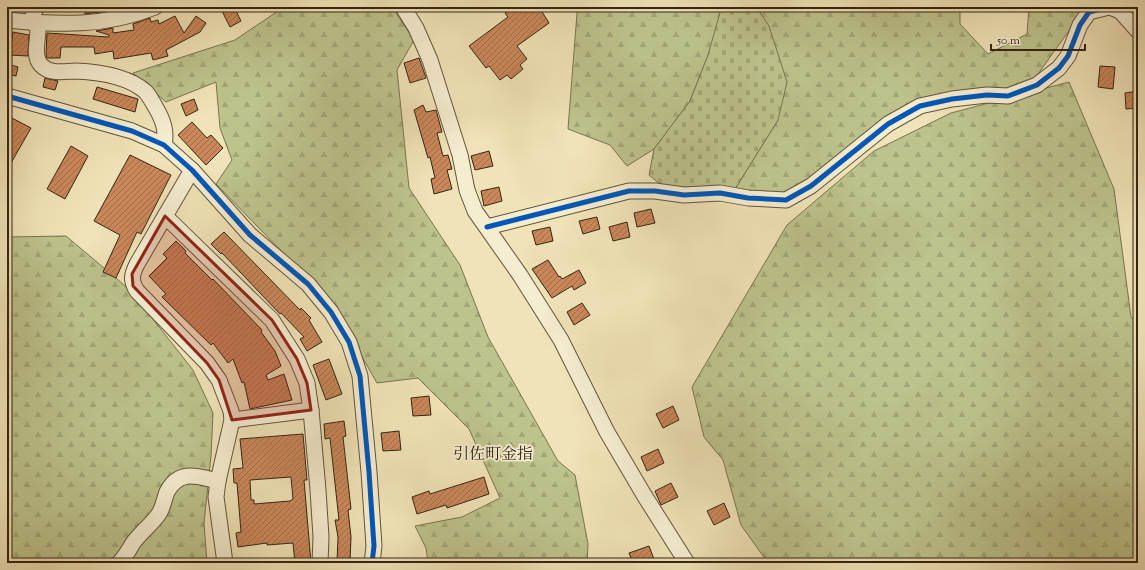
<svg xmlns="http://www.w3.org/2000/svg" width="1145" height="570" viewBox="0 0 1145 570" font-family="'Sorts Mill Goudy','Noto Serif JP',serif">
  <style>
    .forest { fill: url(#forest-firs); stroke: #787450 }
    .cemetery { fill: url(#cemetery-stones); stroke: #787450 }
    .building { fill: url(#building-hatch); stroke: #332514; fill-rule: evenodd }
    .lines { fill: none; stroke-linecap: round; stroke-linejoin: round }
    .minor-casing { stroke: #62543d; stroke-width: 17 }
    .minor { stroke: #f5edd0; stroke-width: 15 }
    .cycleway-casing { stroke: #f5edd0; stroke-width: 8 }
    .cycleway { stroke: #0057b8; stroke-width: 5 }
    .marked { fill: #8f2418; fill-opacity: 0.2; stroke: #8f2418; stroke-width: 3; stroke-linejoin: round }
    .labels { text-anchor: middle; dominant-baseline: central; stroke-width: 3.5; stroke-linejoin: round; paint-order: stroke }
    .neighbourhood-label { font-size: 16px; fill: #332514; stroke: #f5edd0 }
  </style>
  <defs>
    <pattern id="forest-firs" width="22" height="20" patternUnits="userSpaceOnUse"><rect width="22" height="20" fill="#bdc38c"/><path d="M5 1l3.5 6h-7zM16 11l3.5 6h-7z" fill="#a3a778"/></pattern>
    <pattern id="cemetery-stones" width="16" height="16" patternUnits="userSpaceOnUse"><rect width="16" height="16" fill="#bdc38c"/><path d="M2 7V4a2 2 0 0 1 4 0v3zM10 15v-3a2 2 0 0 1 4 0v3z" fill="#a3a778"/></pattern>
    <pattern id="building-hatch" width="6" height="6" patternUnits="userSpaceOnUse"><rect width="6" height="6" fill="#ca875a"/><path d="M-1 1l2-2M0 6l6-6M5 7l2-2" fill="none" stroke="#a56e49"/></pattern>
  </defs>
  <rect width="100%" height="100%" fill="#f0e3b7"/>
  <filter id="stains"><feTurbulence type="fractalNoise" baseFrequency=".005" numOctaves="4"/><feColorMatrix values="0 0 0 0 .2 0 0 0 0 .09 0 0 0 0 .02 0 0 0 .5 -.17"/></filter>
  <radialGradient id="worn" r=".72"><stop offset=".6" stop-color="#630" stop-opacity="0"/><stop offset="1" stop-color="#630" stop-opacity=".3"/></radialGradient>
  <g class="forest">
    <path d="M284,7h108l22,33 -17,30 12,118 51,77 28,72 70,124 17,14 13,69 -1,19h-159l-2,-15 -11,-22 47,-9 38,-19 -31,-69 -51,-51 -41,5 -46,-81 -115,-118 16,-24 -12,-32 -4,-46 -50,20 -33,-29 102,-33z"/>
    <path d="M576,7h151l-37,94 -36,48 -27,17 -17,-21 -42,-16 9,-116z"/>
    <path d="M754,7h206v17l28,30 39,-20 2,-27h57l-58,81 -120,25 -122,87 -51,-11 43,-69z"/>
    <path d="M1069,82l45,107 17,128 7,7v239h-370l-27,-38 -18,-65 -19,-23 -12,-50 95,-162 87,-74 77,-38z"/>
    <path d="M66,236l64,54 63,80 20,43 -2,43 -7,67 3,40h-200v-326z"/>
  </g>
  <path class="cemetery" d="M724,7h32l13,19 18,56 -9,38 -43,69h-69l-17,-14 5,-26 36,-48 18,-46 13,-46z"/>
  <g class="building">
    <path d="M85,7h29v3l-29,4z"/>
    <path d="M220,7h14l7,14 -11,6z"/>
    <path d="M513,7h26l10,16 -32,23 10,13 -7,6 3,4 -12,10 -4,-4 -7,5 -11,-14 -3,2 -17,-22 39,-29 -3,-4z"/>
    <path d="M175,16l9,17 12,-17 10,7 -6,9 -34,18 2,6 -15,4 -2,-7 -37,6 -1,-8 -18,3 -1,-7h-33l-1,11h-13l-1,-3 1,-22 62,4v-2l-13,-4 17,-3v5l21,-3 -1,-6 17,-6 1,4 7,-2 1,4z"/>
    <path d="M13,32l16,3 -1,21 -19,-1z"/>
    <path d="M419,58l7,20 -16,5 -6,-20z"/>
    <path d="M7,64l11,3 -2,9 -9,-2z"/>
    <path d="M1100,66l15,1 -2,22 -15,-2z"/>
    <path d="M45,78l13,3 -3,9 -12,-3z"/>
    <path d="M97,87l41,12 -3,13 -42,-13z"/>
    <path d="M1138,91v17l-12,1 -1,-16z"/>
    <path d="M194,99l4,11 -12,6 -5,-12z"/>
    <path d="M423,105l3,7 10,-2 6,22 -5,1 6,23 5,-1 4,14 -5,1 5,19 -18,5 -3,-15 4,-1 -5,-21 -2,1 -14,-48z"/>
    <path d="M10,117l21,11 -24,42v-47z"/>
    <path d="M192,122l15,16 4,-3 12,13 -17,17 -28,-30z"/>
    <path d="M71,146l17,10 -23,43 -18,-10z"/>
    <path d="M489,151l4,15 -18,4 -4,-14z"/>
    <path d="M130,155l41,20 -30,59 -4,-2 -21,46 -13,-6 17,-37 -26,-14z"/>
    <path d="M499,187l3,14 -18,5 -3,-15z"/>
    <path d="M651,209l4,14 -18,4 -3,-14z"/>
    <path d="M597,217l3,12 -17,5 -4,-13z"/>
    <path d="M627,222l3,15 -17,4 -4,-14z"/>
    <path d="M550,227l3,14 -17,4 -4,-14z"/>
    <path d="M224,232l76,78 1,-2 10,10 -2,2 13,22 -15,9 -7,-12 4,-2 -23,-24 -1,1 -58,-61 -1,1 -10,-10z"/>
    <path d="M176,241l10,10 -1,2 27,27 1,-1 49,51 -1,2 14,19 6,15 -15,9 2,5 16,-6 8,26 -42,9 -6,-27 -2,1 -9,-24 -5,4 -15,-20 -2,2 -49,-48 4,-3 -17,-18 18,-18 -4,-4z"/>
    <path d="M548,260l11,17 1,-1 2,3 17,-9 7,13 -12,7 -2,-4 -20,12 -20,-29z"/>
    <path d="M582,303l8,12 -16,10 -7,-13z"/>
    <path d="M329,359l13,35 -16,6 -13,-35z"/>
    <path d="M429,396l2,19 -18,1 -2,-18z"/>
    <path d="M673,406l6,14 -16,8 -7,-14z"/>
    <path d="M344,421l2,15 -3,1 8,72 -3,1 3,27 -1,25h-13l1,-25 -3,-17h4l-9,-82 -5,1 -1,-15z"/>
    <path d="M399,431l2,19 -18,1 -2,-18z"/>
    <path d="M303,434l4,46h-3l7,83h-16l-2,-20 -26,2v-2l-29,4 -2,-14 5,-1 -4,-49h-3l-1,-14 10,-1 -3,-29zM291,477l2,22 -3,2 -36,3v-4h-3l-1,-20z"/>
    <path d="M658,449l6,14 -17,8 -6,-14z"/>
    <path d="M484,477l5,17 -42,14 -1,-3 -29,9 -5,-17 17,-6 1,3z"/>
    <path d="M671,483l7,14 -17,8 -6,-14z"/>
    <path d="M724,503l6,14 -16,8 -7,-14z"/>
    <path d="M649,546l5,13 -10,4h-11l-4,-10z"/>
  </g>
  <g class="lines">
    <g class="minor-casing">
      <g id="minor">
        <path d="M36,7l-5,15 7,4c1,12 -6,30 3,39 9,10 24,6 35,6 24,1 52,5 70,21 4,5 7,11 10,16 7,12 11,23 8,37"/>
        <path d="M403,7l13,21 14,32 30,95 7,35 8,21 45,64 41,65 46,92 37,63 43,68"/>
        <path d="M1110,7l10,4 18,20"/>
        <path d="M7,20c51,5 99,7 148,-13"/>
        <path d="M7,96l125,35 32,14 28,25 58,65 58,49 23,28 18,30 11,34 9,96 5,74 -2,17"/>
        <path d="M192,170l-55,94c-5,10 -7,16 0,27l70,72 12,17 12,31 1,9 -14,61 -2,16 9,66"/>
        <path d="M165,216l107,104 25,39 10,24 4,27 7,80 3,47 -1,26"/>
        <path d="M487,227l142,-36h26l29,4 36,-2 28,5 38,2 25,-14 77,-62 32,-18 32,-7 35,-4 21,1 29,-11 22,-17 9,-12 12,-31 9,-13 20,-5"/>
        <path d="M232,420l79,-10"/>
        <path d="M119,563c6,-6 10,-13 14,-20 7,-10 18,-18 25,-28 5,-6 6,-16 9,-23 12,-23 30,-16 51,-11"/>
      </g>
    </g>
    <use href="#minor" class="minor"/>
    <g class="cycleway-casing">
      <g id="cycleway">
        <path d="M7,96l125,35 32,14 28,25 58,65 58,49 23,28 18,30 11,34 9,96 5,74 -2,17"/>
        <path d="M487,227l142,-36h26l29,4 36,-2 28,5 38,2 25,-14 77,-62 32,-18 32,-7 35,-4 21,1 29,-11 22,-17 9,-12 12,-31 9,-13 20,-5"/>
      </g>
    </g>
    <use href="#cycleway" class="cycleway"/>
  </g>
  <path class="marked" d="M165,216l107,104 25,39 10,24 4,27 -79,10 -13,-40 -12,-17 -74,-77 -1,-12z"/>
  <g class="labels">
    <g class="neighbourhood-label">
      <text x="493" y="455">引佐町金指</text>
    </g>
  </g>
  <rect width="1145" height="570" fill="none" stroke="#f0e3b7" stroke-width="24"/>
  <rect x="8" y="8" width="1129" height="554" fill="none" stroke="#332514" stroke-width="2"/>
  <rect x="12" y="12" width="1121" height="546" fill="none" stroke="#332514"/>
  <path d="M991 44v6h94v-6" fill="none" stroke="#332514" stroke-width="2"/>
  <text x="997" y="44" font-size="12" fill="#332514" stroke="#f5edd0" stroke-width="3" paint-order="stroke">50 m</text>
  <rect width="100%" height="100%" filter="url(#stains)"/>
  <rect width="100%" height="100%" fill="url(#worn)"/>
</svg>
